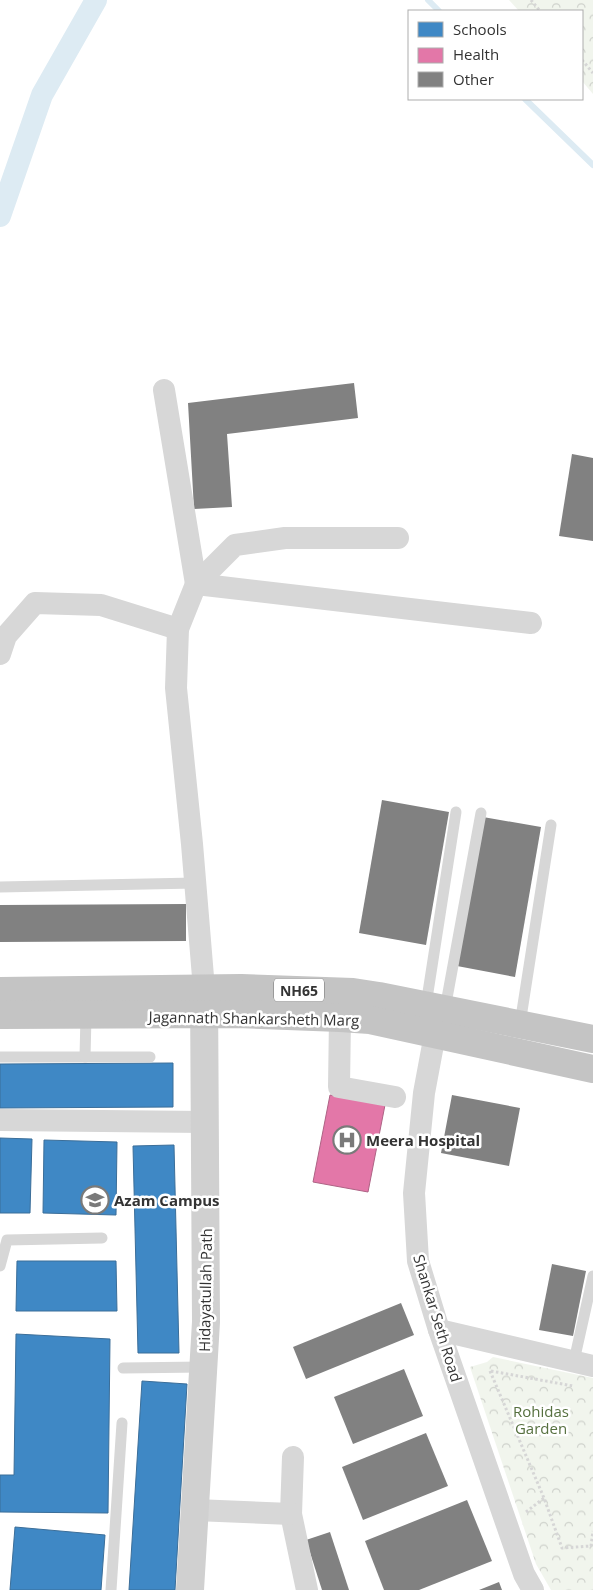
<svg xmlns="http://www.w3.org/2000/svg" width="593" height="1590" viewBox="0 0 593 1590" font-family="'Open Sans',sans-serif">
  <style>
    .park { fill: url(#park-crowns) }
    .schools { fill: #3f88c5; stroke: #3b6e99 }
    .health { fill: #e377a8; stroke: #ae6385 }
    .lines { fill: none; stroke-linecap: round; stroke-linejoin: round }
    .stream { stroke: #ddebf3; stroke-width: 6 }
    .canal { stroke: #ddebf3; stroke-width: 22 }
    .building { fill: #818181 }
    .path { stroke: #d6d6d6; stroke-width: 3; stroke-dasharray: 2.5 2.5; stroke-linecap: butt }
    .lane { stroke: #d7d7d7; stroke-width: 11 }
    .street { stroke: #d7d7d7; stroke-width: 22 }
    .secondary { stroke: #d0d0d0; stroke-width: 28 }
    .highway { stroke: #c4c4c4; stroke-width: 28 }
    .labels { text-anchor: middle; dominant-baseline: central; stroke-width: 5; stroke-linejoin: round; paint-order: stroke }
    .shield { fill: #fff; stroke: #707070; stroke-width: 1 }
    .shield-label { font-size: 14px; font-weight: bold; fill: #333 }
    .street-label { font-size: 15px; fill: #333; stroke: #fff }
    .poi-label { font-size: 15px; font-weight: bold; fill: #333; stroke: #fff; text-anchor: start }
    .park-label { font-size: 15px; fill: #56703f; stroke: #fff }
  </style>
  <defs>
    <pattern id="park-crowns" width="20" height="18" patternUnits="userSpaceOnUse" patternTransform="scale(1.25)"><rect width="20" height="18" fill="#f1f5ed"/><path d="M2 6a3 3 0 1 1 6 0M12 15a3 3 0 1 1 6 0" fill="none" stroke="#cfd2cc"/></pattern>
  </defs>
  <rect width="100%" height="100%" fill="#fff"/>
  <g class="park">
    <path d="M509,0h84v94l-11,-13v-70h-63z"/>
    <path d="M493,1357l100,21v212h-42l-15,-26 -66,-197 17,-5z"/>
  </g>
  <g class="schools">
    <path d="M173,1063v44l-173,1v-44z"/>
    <path d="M0,1138l32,1 -2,74h-30z"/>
    <path d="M44,1140l73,2 -1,73 -73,-2z"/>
    <path d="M174,1145l5,208h-41l-5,-207z"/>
    <path d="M17,1261h99l1,50h-101z"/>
    <path d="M16,1334l94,5 -2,174 -108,-1v-37h14z"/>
    <path d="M142,1381l45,3 -12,206h-46z"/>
    <path d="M15,1527l90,8 -4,55h-91z"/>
  </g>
  <path class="health" d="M330,1095l55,10 -17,87 -55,-10z"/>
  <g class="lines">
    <g class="stream">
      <path d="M428,0l11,11"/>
      <path d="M525,99l68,66"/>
    </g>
    <path class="canal" d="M0,216l42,-121 54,-95"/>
  </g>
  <g class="building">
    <path d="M354,383l4,35 -131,16 5,73 -38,2 -6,-106z"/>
    <path d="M572,454l21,4v83l-34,-5z"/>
    <path d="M382,800l67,12 -23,133 -67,-12z"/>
    <path d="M483,817l58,10 -26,150 -58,-11z"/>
    <path d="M186,904v37l-186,1v-37z"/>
    <path d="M452,1095l68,13 -11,58 -68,-13z"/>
    <path d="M552,1264l34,7 -13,65 -34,-6z"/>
    <path d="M401,1303l13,32 -108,44 -13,-32z"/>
    <path d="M404,1369l19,47 -70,28 -19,-47z"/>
    <path d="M426,1433l22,53 -85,34 -21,-53z"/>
    <path d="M467,1500l25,61 -73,29h-35l-19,-49z"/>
    <path d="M330,1532l19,58h-27l-16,-50z"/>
    <path d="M499,1582l3,8h-23z"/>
  </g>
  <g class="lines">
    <g class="path">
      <path d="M531,0l9,11"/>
      <path d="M582,60l11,13"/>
      <path d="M490,1371l54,127 18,50 29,-2 2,-15"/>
      <path d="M491,1371l82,15"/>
      <path d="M526,1512l18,-14"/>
    </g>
    <g class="lane">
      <path d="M0,887l195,-4"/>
      <path d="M426,1005l30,-193"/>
      <path d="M445,1009l36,-196"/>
      <path d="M520,1024l31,-199"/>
      <path d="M0,1057h150"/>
      <path d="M85,1057l1,-41"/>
      <path d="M0,1266l7,-26 95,-2"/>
      <path d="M574,1361l19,-85"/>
      <path d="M123,1368l80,-1"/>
      <path d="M111,1590l11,-167"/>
    </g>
    <g class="street">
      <path d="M164,390l32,194 335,39"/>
      <path d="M0,654l6,-18 29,-33 66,2 77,24"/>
      <path d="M204,989l-12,-145 -16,-156 2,-59 18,-45 39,-39 50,-7h113"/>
      <path d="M340,1018l-1,69 56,10"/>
      <path d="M435,1034l-11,59 -10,100 4,68 21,69 85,244 9,16"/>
      <path d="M0,1120l205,2"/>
      <path d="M439,1330l154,36"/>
      <path d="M293,1457l-2,57 16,76"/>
      <path d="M195,1510l96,4"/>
    </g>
    <path class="secondary" d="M190,1590l16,-268 -2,-332"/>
    <g class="highway">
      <path d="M0,991l241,-3 112,4 26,4 214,43"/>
      <path d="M0,1015l238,-1 102,4 30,2 223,49"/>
    </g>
  </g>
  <defs>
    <g id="hospital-ring" transform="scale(1.4375)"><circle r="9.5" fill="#fff" stroke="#7a7a7a" stroke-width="1.5"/><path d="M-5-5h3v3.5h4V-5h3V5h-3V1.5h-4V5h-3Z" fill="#7a7a7a"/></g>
    <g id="university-ring" transform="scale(1.4375)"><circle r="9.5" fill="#fff" stroke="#7a7a7a" stroke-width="1.5"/><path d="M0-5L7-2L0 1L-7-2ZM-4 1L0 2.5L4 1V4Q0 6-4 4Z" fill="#7a7a7a"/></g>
  </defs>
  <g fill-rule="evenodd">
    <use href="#hospital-ring" x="347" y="1140"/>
    <use href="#university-ring" x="95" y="1200"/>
  </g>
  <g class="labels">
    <rect class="shield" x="274" y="978.5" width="50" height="23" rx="4"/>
    <g class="shield-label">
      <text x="299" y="990">NH65</text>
    </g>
    <g class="street-label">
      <text transform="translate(254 1018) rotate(1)">Jagannath Shankarsheth Marg</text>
      <text transform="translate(205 1290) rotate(-89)">Hidayatullah Path</text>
      <text transform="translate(438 1318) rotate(73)">Shankar Seth Road</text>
    </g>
    <g class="poi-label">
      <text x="366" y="1140">Meera Hospital</text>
      <text x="114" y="1200">Azam Campus</text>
    </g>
    <g class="park-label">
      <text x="541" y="1411">Rohidas<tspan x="541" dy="17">Garden</tspan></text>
    </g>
  </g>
  <rect x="408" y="10" width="175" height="90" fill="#ffffff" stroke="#adadad"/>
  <rect x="418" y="22" width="25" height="15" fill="#3f88c5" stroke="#adadad"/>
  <text x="453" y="35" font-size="15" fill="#333333">Schools</text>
  <rect x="418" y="48" width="25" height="15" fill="#e377a8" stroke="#adadad"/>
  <text x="453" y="60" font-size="15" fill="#333333">Health</text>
  <rect x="418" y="72" width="25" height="15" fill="#818181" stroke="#adadad"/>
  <text x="453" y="85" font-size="15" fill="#333333">Other</text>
</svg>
